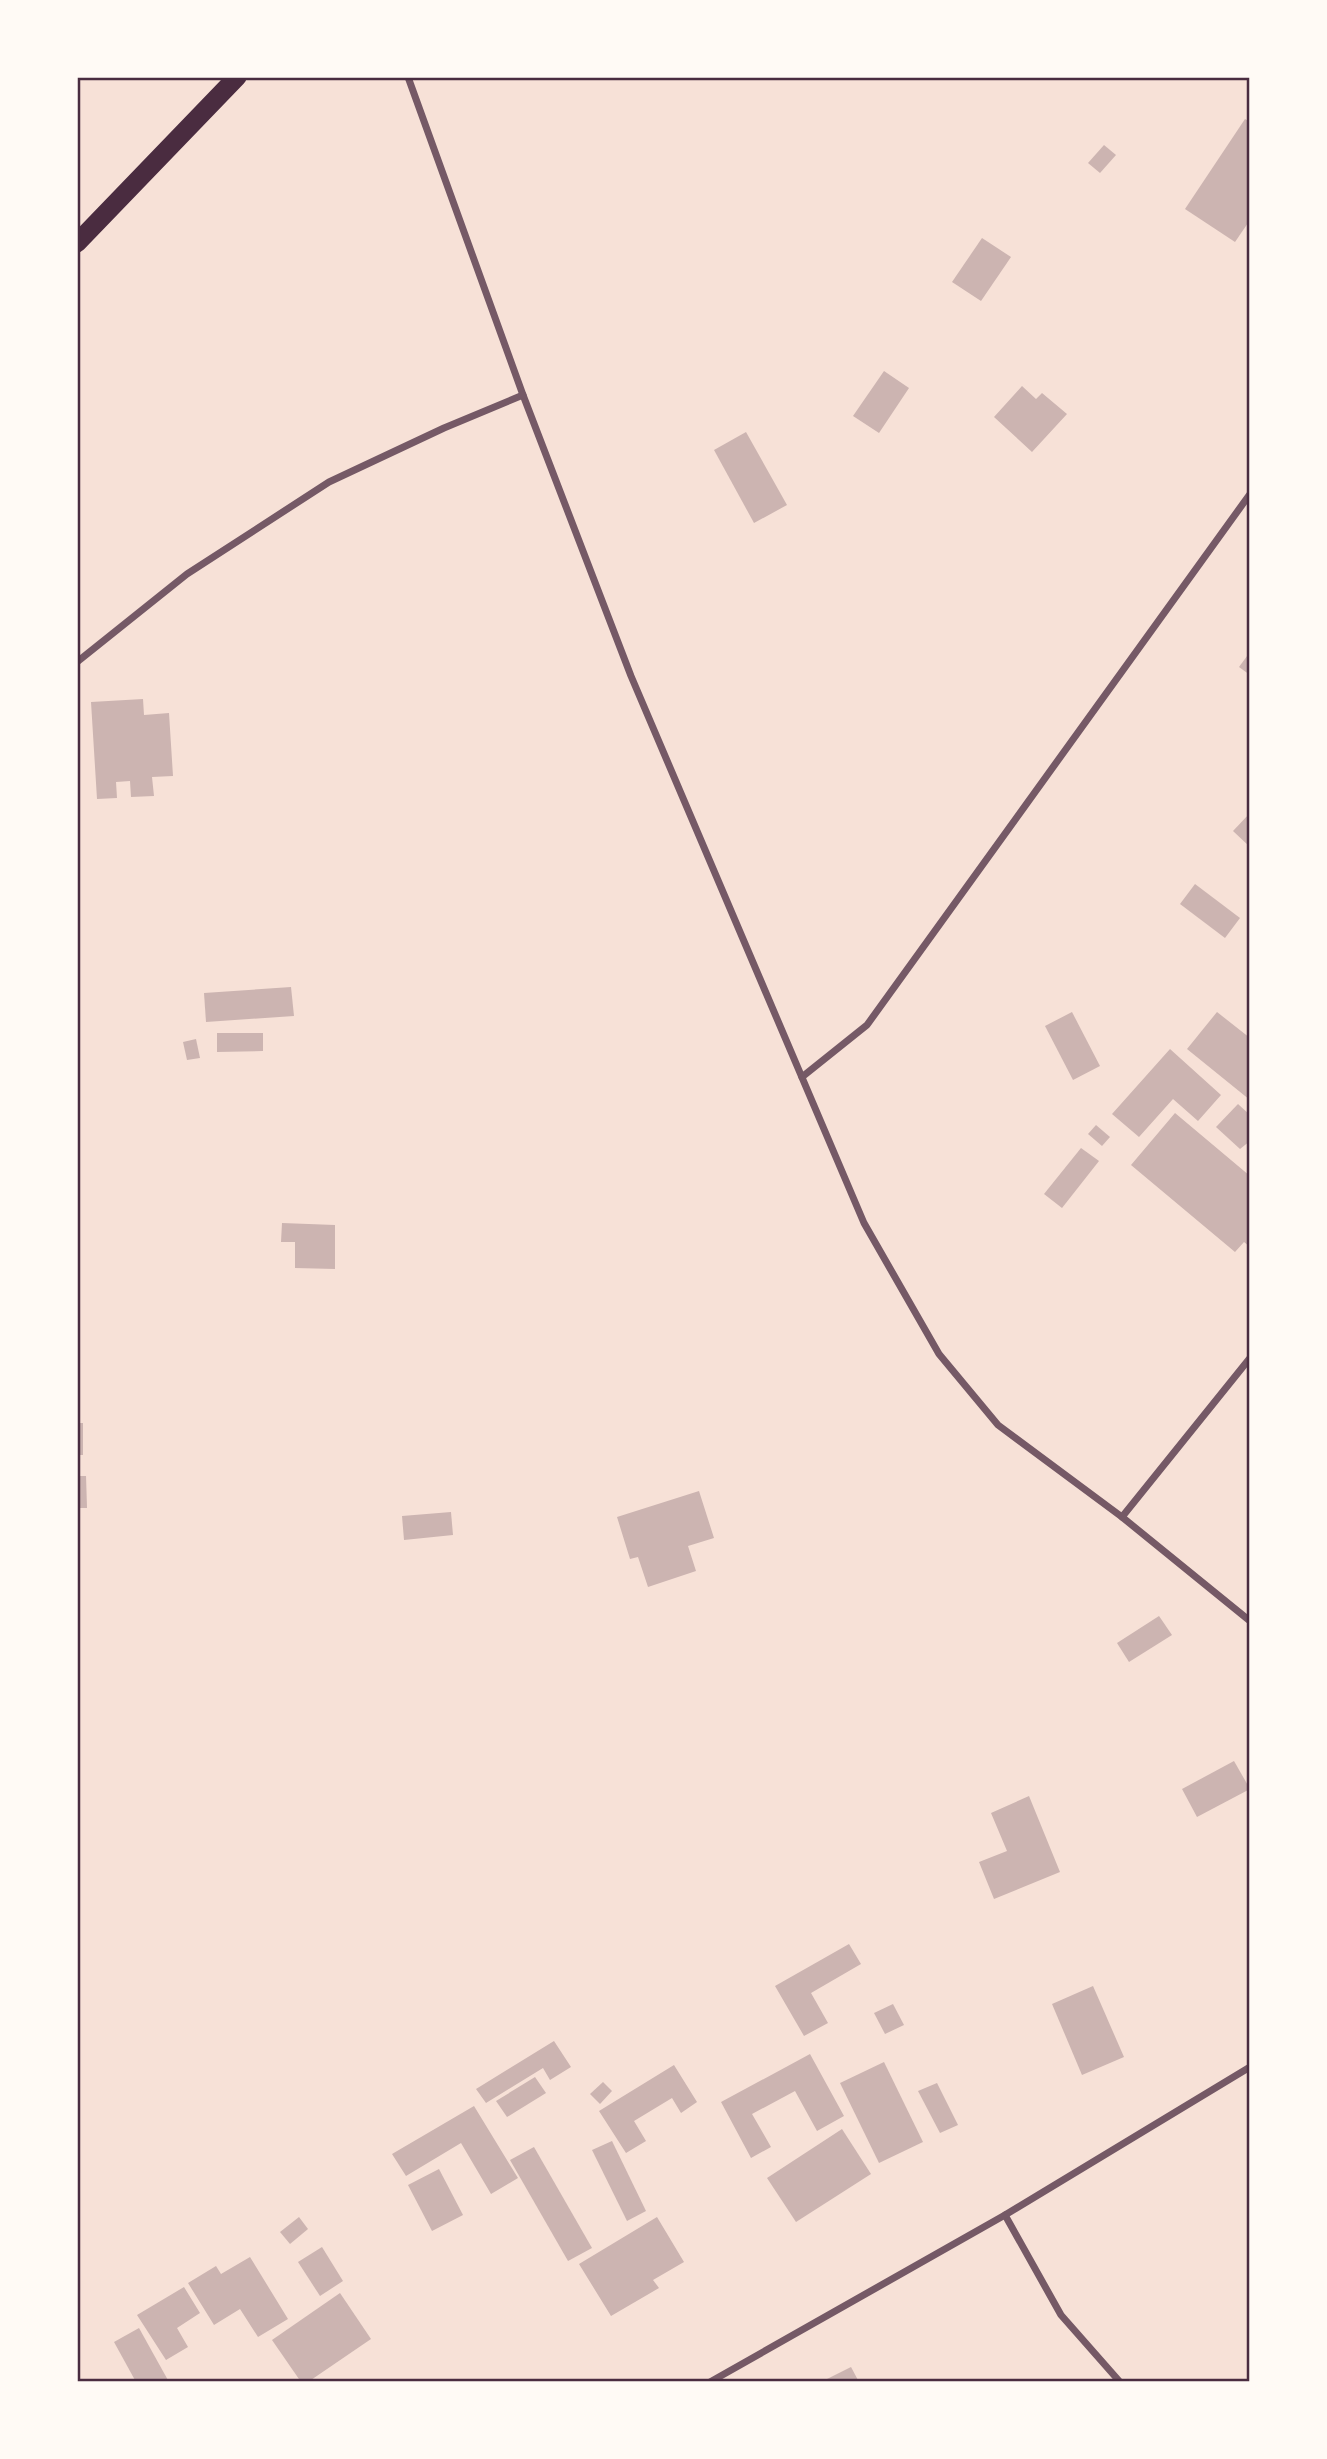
<svg xmlns="http://www.w3.org/2000/svg" width="1327" height="2459" viewBox="0 0 1327 2459" font-family="Roboto,sans-serif">
  <style>
    .building { fill: #ccb4b1 }
    .lines { fill: none; stroke-linecap: round; stroke-linejoin: round }
    .minor { stroke: #755966; stroke-width: 7 }
    .trunk { stroke: #4a2c40; stroke-width: 19 }
    .neatline { fill: none; stroke: #4a2c40; stroke-width: 2.5 }
  </style>
  <rect width="100%" height="100%" fill="#f7e1d7"/>
  <g class="building">
    <path d="M1245,119l5,3v98l-15,22 -50,-33z"/>
    <path d="M1104,145l12,10 -16,18 -12,-10z"/>
    <path d="M982,238l29,19 -30,44 -29,-19z"/>
    <path d="M884,371l25,17 -30,45 -26,-17z"/>
    <path d="M1022,386l14,13 6,-6 25,21 -35,38 -38,-35z"/>
    <path d="M746,432l41,73 -33,18 -40,-73z"/>
    <path d="M1250,652v23l-11,-8z"/>
    <path d="M143,699l1,16 25,-2 4,63 -21,1 2,19 -23,1 -1,-16 -14,1 1,16 -20,1 -6,-97z"/>
    <path d="M1250,813v34l-17,-16z"/>
    <path d="M1195,884l45,34 -15,20 -45,-34z"/>
    <path d="M291,987l3,29 -88,6 -2,-29z"/>
    <path d="M1072,1012l28,54 -27,14 -28,-54z"/>
    <path d="M1217,1012l33,26v62l-63,-51z"/>
    <path d="M217,1033h46v18l-46,1z"/>
    <path d="M196,1039l4,19 -13,2 -4,-18z"/>
    <path d="M1170,1049l51,46 -23,26 -25,-22 -34,38 -27,-23z"/>
    <path d="M1238,1104l12,11v26l-10,8 -24,-22z"/>
    <path d="M1175,1113l75,63v71l-6,-5 -9,10 -104,-87z"/>
    <path d="M1096,1125l14,12 -8,9 -14,-12z"/>
    <path d="M1081,1148l18,13 -37,47 -18,-14z"/>
    <path d="M282,1223l53,2v44l-40,-1v-26h-14z"/>
    <rect x="77" y="1423" width="6" height="32"/>
    <path d="M77,1476h9l1,32h-10z"/>
    <path d="M699,1491l15,47 -26,8 8,25 -48,16 -10,-30 -8,2 -13,-42z"/>
    <path d="M451,1512l2,23 -49,5 -2,-24z"/>
    <path d="M1159,1616l13,19 -43,27 -12,-19z"/>
    <path d="M1234,1761l16,28 -53,28 -15,-28z"/>
    <path d="M1029,1796l31,76 -66,27 -15,-37 28,-11 -16,-38z"/>
    <path d="M849,1944l12,20 -50,29 17,30 -24,13 -29,-50z"/>
    <path d="M1093,1986l31,71 -42,18 -30,-71z"/>
    <path d="M893,2004l11,21 -19,9 -11,-21z"/>
    <path d="M554,2041l17,26 -21,13 -7,-12 -57,35 -10,-14z"/>
    <path d="M810,2054l34,62 -27,15 -22,-40 -43,23 19,33 -20,11 -30,-56z"/>
    <path d="M884,2062l39,80 -44,21 -39,-80z"/>
    <path d="M674,2065l23,37 -16,11 -9,-15 -38,23 12,20 -20,12 -27,-42z"/>
    <path d="M535,2077l11,16 -39,24 -11,-16z"/>
    <path d="M603,2082l9,9 -12,13 -10,-10z"/>
    <path d="M937,2083l21,42 -18,8 -22,-42z"/>
    <path d="M474,2106l44,72 -27,16 -30,-51 -55,33 -14,-22z"/>
    <path d="M842,2129l29,45 -75,48 -29,-44z"/>
    <path d="M612,2141l34,70 -19,10 -35,-71z"/>
    <path d="M534,2147l58,101 -24,13 -58,-101z"/>
    <path d="M439,2169l24,46 -31,16 -24,-46z"/>
    <path d="M299,2217l9,12 -18,15 -10,-12z"/>
    <path d="M657,2217l27,45 -31,18 6,8 -48,28 -32,-52z"/>
    <path d="M322,2247l21,34 -23,15 -22,-34z"/>
    <path d="M250,2257l38,62 -30,18 -18,-28 -26,16 -26,-42 28,-17 5,8z"/>
    <path d="M184,2287l16,26 -23,15 11,19 -22,13 -29,-45z"/>
    <path d="M340,2293l31,46 -63,43h-7l-29,-42z"/>
    <path d="M139,2328l30,54h-33l-22,-40z"/>
    <path d="M851,2367l8,15h-31l-1,-3z"/>
  </g>
  <g class="lines">
    <g class="minor">
      <path d="M408,77l115,318 108,281 233,547 75,131 59,71 124,92 128,104"/>
      <path d="M77,662l110,-88 142,-92 115,-54 79,-33"/>
      <path d="M802,1077l65,-52 383,-531"/>
      <path d="M1122,1517l128,-159"/>
      <path d="M1005,2215l56,100 59,67"/>
      <path d="M710,2382l295,-167 245,-148"/>
    </g>
    <path class="trunk" d="M77,243l160,-166"/>
  </g>
  <rect width="1327" height="2459" fill="none" stroke="#fffaf5" stroke-width="158"/>
  <rect x="79" y="79" width="1169" height="2301" class="neatline"/>
</svg>
